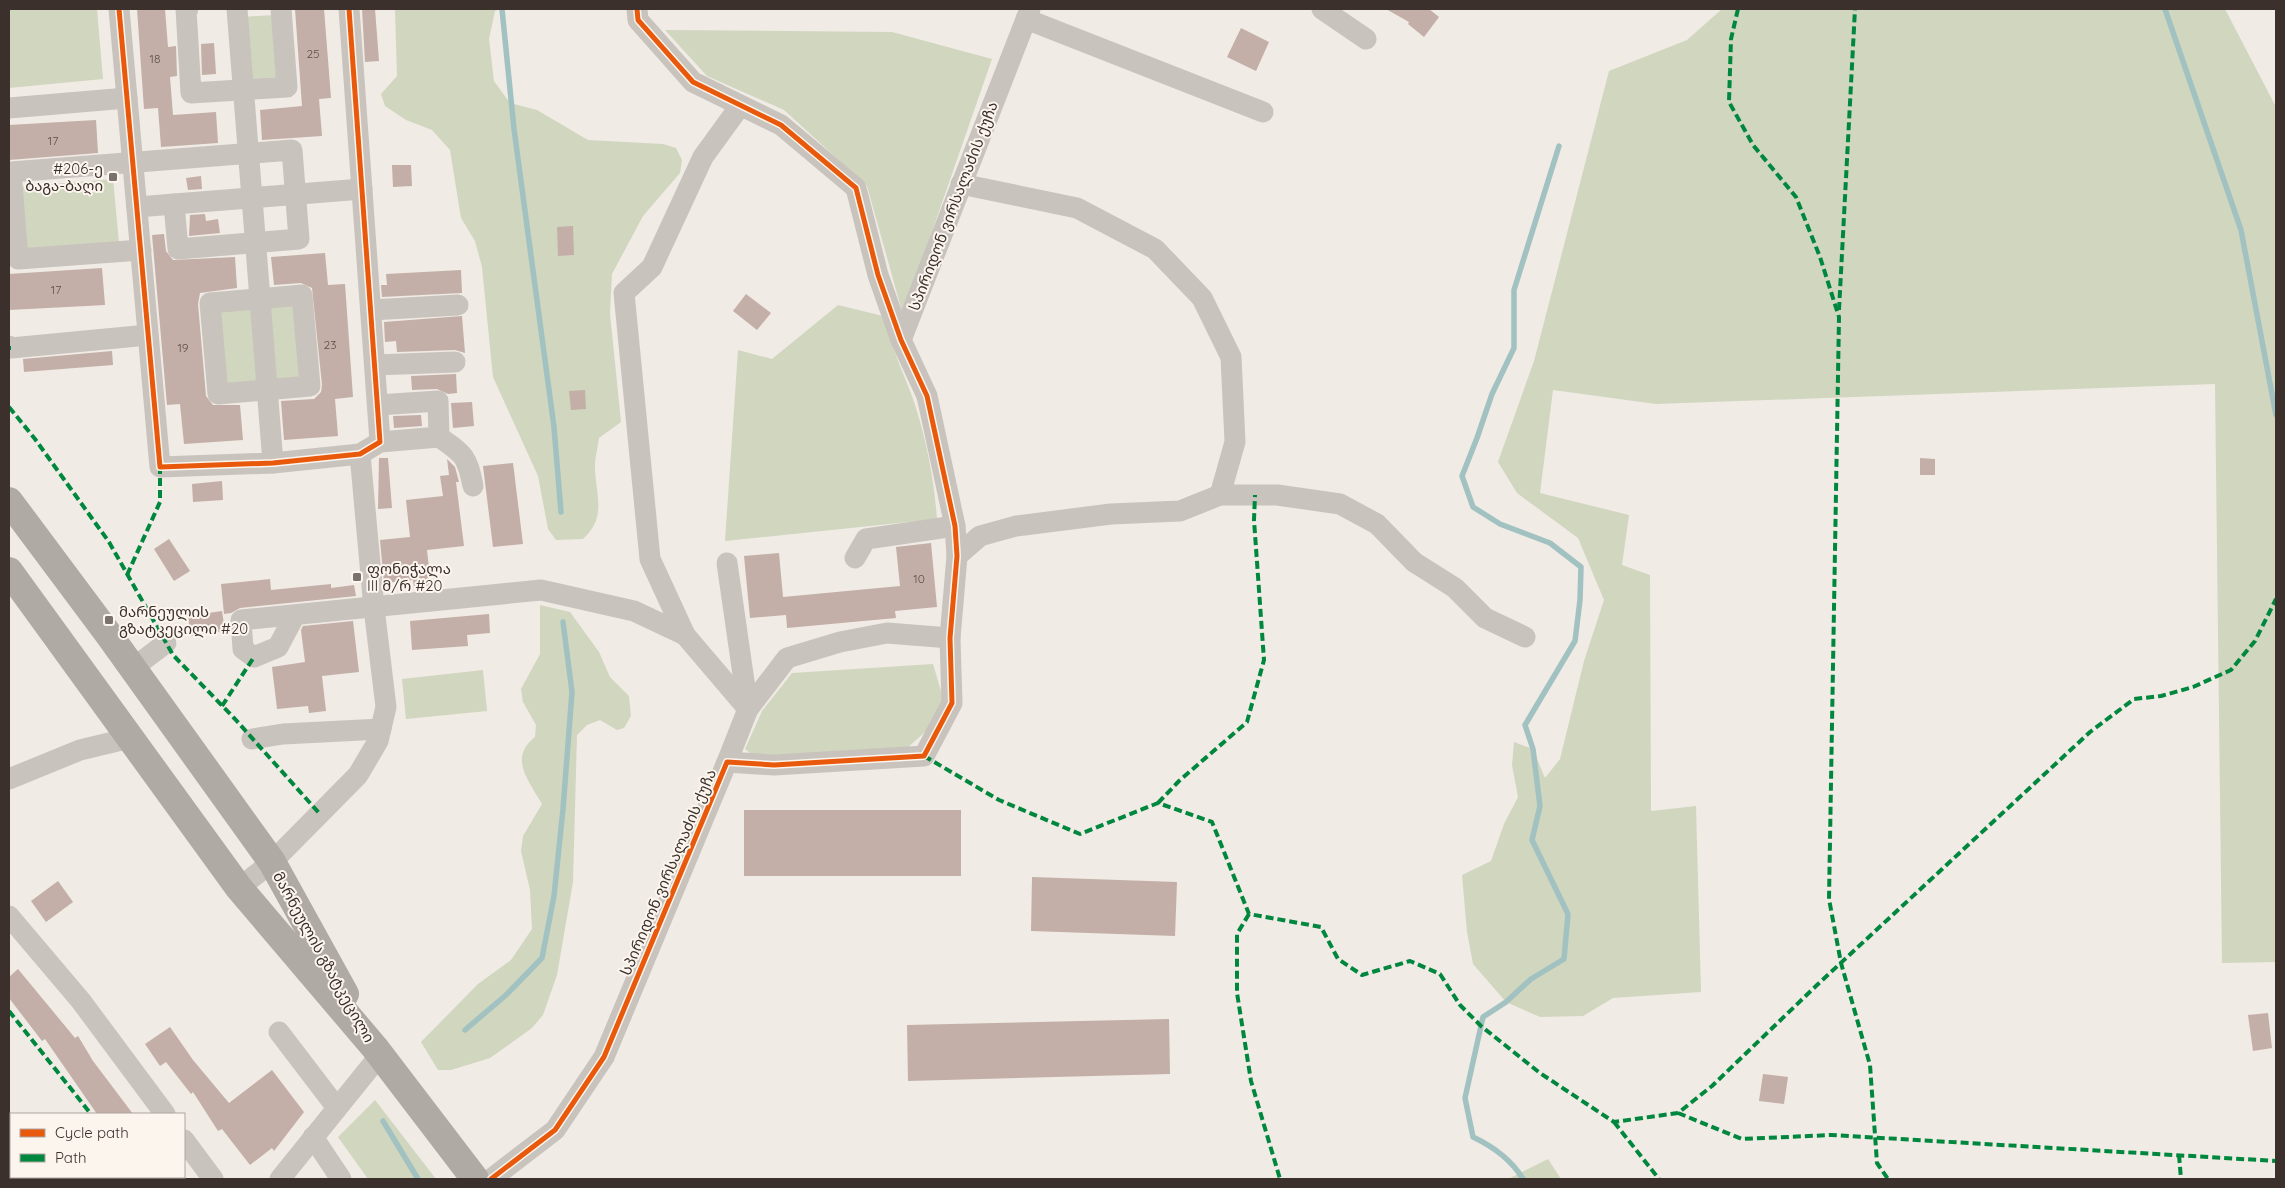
<svg xmlns="http://www.w3.org/2000/svg" width="2285" height="1188" viewBox="0 0 2285 1188" font-family="Quicksand,'Noto Sans Georgian',sans-serif">
  <style>
    .green { fill: #d1d6bf }
    .lines { fill: none; stroke-linecap: round; stroke-linejoin: round }
    .stream { stroke: #a1c2c1; stroke-width: 5.5 }
    .building { fill: #c3afa7 }
    .minor { stroke: #c9c3be; stroke-width: 21 }
    .highway { stroke: #afaaa4; stroke-width: 28 }
    .quiet { stroke: #00873e; stroke-width: 4; stroke-dasharray: 8 4; stroke-linecap: butt }
    .cycleway-casing { stroke: #fbf5ee; stroke-width: 8 }
    .cycleway { stroke: #e8590c; stroke-width: 5 }
    .poi-dot { fill: #7a716c; stroke: #fbf5ee; stroke-width: 2 }
    .labels { text-anchor: middle; dominant-baseline: central; stroke-width: 4; stroke-linejoin: round; paint-order: stroke }
    .number-label { font-size: 12px; fill: #5d504a }
    .poi-label { font-size: 15px; fill: #3b302b; stroke: #fbf5ee; text-anchor: start }
    .street-label { font-size: 15px; fill: #3b302b; stroke: #fbf5ee }
  </style>
  <rect width="100%" height="100%" fill="#f0ebe5"/>
  <g class="green">
    <path d="M9,9h88l6,70 -94,9z"/>
    <path d="M395,9h106l-6,2 -6,28 5,42 16,22 27,7 51,30 75,4 13,4 6,12 -2,13 -37,43 -31,58 -2,40 11,108 -22,16c-1,9 -4,19 -4,28 0,29 13,50 -12,73l-27,1 -8,-11 -10,-53 -45,-99 -11,-110 -7,-26 -14,-23 -11,-68 -18,-20 -26,-10 -21,-14 -4,-12 16,-18z"/>
    <path d="M1722,9h503l51,98v855l-54,1 -7,-579 -559,20 -103,-14 -13,103 89,22 -7,50 28,10 1,236 45,-5 5,186 -88,6 -30,18 -43,1 -34,-15 -33,-38 -6,-32 -5,-57 29,-14 13,-37 14,-27 -6,-32 2,-23 19,7 12,29 15,-19 24,-98 20,-61 -26,-62 -61,-45 -19,-31 36,-101 75,-290 78,-31z"/>
    <path d="M274,15l5,62 -33,2 -5,-62z"/>
    <path d="M665,30l227,2 100,27 -89,256 -36,-129 -83,-76 -77,-34z"/>
    <path d="M113,179l6,64 -95,7 -5,-63z"/>
    <path d="M298,302l6,80 -82,6 -7,-80z"/>
    <path d="M838,305l49,12c2,31 19,59 28,88 12,37 19,75 22,114l-212,22 13,-191 34,9z"/>
    <path d="M540,605l30,7 29,40 11,25 19,19 2,20 -7,12 -7,2 -17,-10 -13,5 -10,10 -4,147 -16,93 -14,40 -11,13 -42,30 -39,12h-13l-17,-28 57,-58 33,-24 21,-31 -2,-39 -9,-39 2,-15 19,-32c-13,-23 -34,-46 -7,-67l1,-12 -13,-23 -2,-13 19,-35z"/>
    <path d="M933,664l11,37 -11,24 -26,23 -153,8 -9,-7 17,-38 30,-38z"/>
    <path d="M483,670l4,41 -81,8 -4,-40z"/>
    <path d="M375,1100l61,79h-68l-30,-42z"/>
    <path d="M1548,1159l13,20h-51v-1z"/>
  </g>
  <g class="lines">
    <g class="stream">
      <path d="M502,9l12,120 40,298 7,85"/>
      <path d="M2165,9l76,221 35,185"/>
      <path d="M465,1030l41,-35 36,-37 12,-62 9,-87 9,-117 -9,-70"/>
      <path d="M383,1121l35,58"/>
      <path d="M1523,1179c-12,-20 -29,-32 -50,-42l-8,-39 18,-81 23,-15 25,-23 33,-20 4,-45 -36,-74 8,-34 -7,-57 -8,-24 50,-84 5,-41 1,-33 -31,-24 -50,-19 -27,-17 -11,-31 15,-38 15,-44 22,-46v-58l45,-144"/>
    </g>
  </g>
  <g class="building">
    <path d="M137,9h28l3,38 8,-1 1,30 -7,1 3,38 43,-3 2,31 -57,4 -3,-39 -14,1z"/>
    <path d="M295,9h29l7,89 -12,1 3,37 -60,4 -2,-30 42,-4z"/>
    <path d="M362,9h13l4,52 -14,1z"/>
    <path d="M1386,9h43l10,8 -15,20 -16,-13 1,-2z"/>
    <path d="M1241,28l28,14 -13,29 -29,-14z"/>
    <path d="M214,43l2,31 -14,1 -1,-31z"/>
    <path d="M96,120l2,33 -89,7v-35z"/>
    <path d="M392,165h19l1,21 -19,1z"/>
    <path d="M201,176l1,13 -14,1 -2,-12z"/>
    <path d="M205,214l1,7 12,-2 2,14 -31,3 1,-21z"/>
    <path d="M573,226l1,29 -16,1 -1,-29z"/>
    <path d="M164,234l2,17 7,9 62,-3 2,31 -37,5 -2,11 8,92 7,9h27l3,35 -59,4 -4,-40 -13,1 -15,-170z"/>
    <path d="M325,253l3,32 17,-1 8,113 -18,2 3,37 -54,4 -3,-39 33,-2 7,-7 1,-7 -10,-97 -11,-5 -27,2 -3,-28z"/>
    <path d="M102,268l3,37 -96,5v-36z"/>
    <path d="M461,270l1,23 -80,4 -1,-12h6l-1,-11z"/>
    <path d="M746,294l25,19 -14,17 -24,-19z"/>
    <path d="M462,316l3,37 -10,-3 -58,2 -1,-11 -11,1 -1,-20z"/>
    <path d="M112,351l1,14 -89,7 -1,-13z"/>
    <path d="M456,374l1,19 -9,1 -11,-5 -25,1 -1,-14z"/>
    <path d="M585,390l1,19 -15,1 -2,-19z"/>
    <path d="M472,402l2,24 -21,2 -2,-25z"/>
    <path d="M421,415l1,11 -28,2 -1,-12z"/>
    <path d="M379,458h9l4,50 -14,1z"/>
    <path d="M1920,458l15,1v16h-15z"/>
    <path d="M447,459l8,8 4,15h-3l8,64 -37,4 4,35 -17,2 -1,-7 -29,3 -4,-43 30,-3 -4,-37 37,-4 -3,-20 9,-1z"/>
    <path d="M513,463l10,81 -30,3 -10,-81z"/>
    <path d="M222,481l1,19 -30,2 -1,-18z"/>
    <path d="M169,539l21,32 -16,10 -20,-32z"/>
    <path d="M931,543l6,64 -42,4 1,7 -109,10 -1,-13 -36,3 -6,-62 35,-3 4,44 117,-11 -4,-39z"/>
    <path d="M270,579l1,11 60,-6v4l23,-3 2,11 -116,12 -9,5 -7,1 -3,-30z"/>
    <path d="M222,611l3,20 -34,5 -3,-20z"/>
    <path d="M489,614l1,19 -23,2 1,11 -56,4 -2,-29z"/>
    <path d="M353,621l6,51 -37,4 4,35 -17,2 -1,-7 -31,3 -5,-42 33,-5 -4,-32 2,-4z"/>
    <rect x="744" y="810" width="217" height="66"/>
    <path d="M1032,877l145,5 -2,54 -144,-5z"/>
    <path d="M58,881l15,21 -27,20 -15,-21z"/>
    <path d="M18,969l57,69 3,-2 15,25 40,53h-36l-52,-75 -3,2 -33,-43v-21z"/>
    <path d="M2268,1013l4,35 -19,3 -5,-36z"/>
    <path d="M1169,1019l1,55 -262,7 -1,-56z"/>
    <path d="M170,1027l23,33 36,43 43,-33 32,42 -30,39 -2,-3 -22,17 -28,-36 -4,2 -25,-39 -2,2 -25,-32 -6,4 -15,-22z"/>
    <path d="M1763,1074l25,3 -4,27 -25,-3z"/>
  </g>
  <g class="lines">
    <g class="minor">
      <path d="M119,9l41,458 113,-4 87,-9 20,-12 59,-5 -1,-36 -60,4"/>
      <path d="M188,9h-2l5,84 96,-6 -6,-78"/>
      <path d="M237,9l36,454"/>
      <path d="M349,9l31,433"/>
      <path d="M1322,9l44,30"/>
      <path d="M1026,19l237,93"/>
      <path d="M740,106l-37,51 -51,110 -28,26 26,266 35,76 63,74"/>
      <path d="M9,108l118,-10"/>
      <path d="M961,184l116,24 78,41 47,49 29,59 4,85 -15,53"/>
      <path d="M137,207l225,-18"/>
      <path d="M141,250l-123,9 -7,-87 281,-22 7,89 -121,10 -4,-45"/>
      <path d="M302,295l8,91 -92,8 -8,-91z"/>
      <path d="M371,310l87,-5"/>
      <path d="M901,340l129,-331"/>
      <path d="M9,346l2,2 137,-13"/>
      <path d="M375,365l80,-3"/>
      <path d="M439,437c25,17 28,19 34,49"/>
      <path d="M957,556l23,-20 36,-10 95,-12 69,-3 40,-16h57l63,9 37,20 37,38 41,26 30,30 40,19"/>
      <path d="M855,558l11,-19 89,-13"/>
      <path d="M727,563l21,146"/>
      <path d="M295,615l-17,32 -24,10 -11,-8 -2,-29 300,-30 93,21 51,24"/>
      <path d="M133,668l33,-25"/>
      <path d="M252,739l31,-5 98,-5"/>
      <path d="M727,762l21,-53 39,-51 53,-16 47,-9 63,5"/>
      <path d="M9,779l71,-29 50,-12"/>
      <path d="M239,888l33,-26 86,-87 20,-34 8,-34 -12,-99 -14,-154"/>
      <path d="M9,916l72,85 84,113"/>
      <path d="M279,1032l58,76"/>
      <path d="M313,1137l28,42"/>
      <path d="M184,1140l29,39"/>
      <path d="M280,1179l100,-124"/>
      <path d="M491,1179l64,-49 49,-73 123,-295 47,3 150,-9 28,-53 -2,-65 7,-82 -2,-30 -28,-130 -26,-56 -23,-65 -22,-87 -75,-63 -88,-43 -55,-62 -1,-11"/>
    </g>
    <g class="highway">
      <path d="M9,501l100,134 163,227 73,132"/>
      <path d="M9,571l230,317 136,160 100,131"/>
    </g>
    <g class="quiet">
      <path d="M1738,9l-7,30 -2,63 24,43 43,52 24,60 19,60 -10,582 12,64 29,102 7,98 11,16"/>
      <path d="M1839,310l16,-301"/>
      <path d="M9,348h2"/>
      <path d="M9,407l26,32 74,103 64,113 62,64 84,94"/>
      <path d="M127,575l33,-73v-35"/>
      <path d="M222,706l32,-49"/>
      <path d="M924,756l75,44 81,34 78,-31 54,19 37,92 72,13 17,32 24,16 48,-14 30,13 20,31 21,21 59,47 74,49 64,-9 34,-27 105,-101 273,-253 44,-33 27,-3 32,-9 38,-17 24,-29 21,-42"/>
      <path d="M1158,803l21,-22 68,-59 17,-62 -10,-140 1,-25"/>
      <path d="M1249,914l-12,20v59l14,88 29,98"/>
      <path d="M9,1011l82,103"/>
      <path d="M1678,1113l64,26 89,-4 445,26"/>
      <path d="M1614,1122l45,57"/>
      <path d="M2179,1155l2,24"/>
      <path d="M141,1177l2,2"/>
    </g>
    <g class="cycleway-casing">
      <g id="cycleway">
        <path d="M119,9l41,458 113,-4 87,-9 20,-12 -31,-433"/>
        <path d="M491,1179l64,-49 49,-73 123,-295 47,3 150,-9 28,-53 -2,-65 7,-82 -2,-30 -28,-130 -26,-56 -23,-65 -22,-87 -75,-63 -88,-43 -55,-62 -1,-11"/>
      </g>
    </g>
    <use href="#cycleway" class="cycleway"/>
  </g>
  <g class="poi-dot">
    <rect x="108" y="172" width="10" height="10" rx="2.5"/>
    <rect x="352" y="572" width="10" height="10" rx="2.5"/>
    <rect x="104" y="615" width="10" height="10" rx="2.5"/>
  </g>
  <g class="labels">
    <g class="number-label">
      <text x="313" y="53">25</text>
      <text x="155" y="58">18</text>
      <text x="53" y="140">17</text>
      <text x="56" y="289">17</text>
      <text x="330" y="344">23</text>
      <text x="183" y="347">19</text>
      <text x="919" y="578">10</text>
    </g>
    <g class="poi-label">
      <text x="103" y="168" text-anchor="end">#206-ე<tspan x="103" dy="17">ბაგა-ბაღი</tspan></text>
      <text x="367" y="568">ფონიჭალა<tspan x="367" dy="17">III მ/რ #20</tspan></text>
      <text x="119" y="611">მარნეულის<tspan x="119" dy="17">გზატკეცილი #20</tspan></text>
    </g>
    <g class="street-label">
      <text transform="translate(953 206) rotate(-69)">სპირიდონ ვირსალაძის ქუჩა</text>
      <text transform="translate(668 872) rotate(-67)">სპირიდონ ვირსალაძის ქუჩა</text>
      <text transform="translate(324 957) rotate(61)">მარნეულის გზატკეცილი</text>
    </g>
  </g>
  <rect width="2285" height="1188" fill="none" stroke="#3b302b" stroke-width="20"/>
  <rect x="10" y="1113" width="175" height="65" fill="#fbf5ee" stroke="#aea6a0"/>
  <rect x="20" y="1129" width="25" height="8" fill="#e8590c" stroke="#aea6a0"/>
  <text x="55" y="1138" font-size="15" fill="#3b302b">Cycle path</text>
  <rect x="20" y="1154" width="25" height="8" fill="#00873e" stroke="#aea6a0"/>
  <text x="55" y="1163" font-size="15" fill="#3b302b">Path</text>
</svg>
